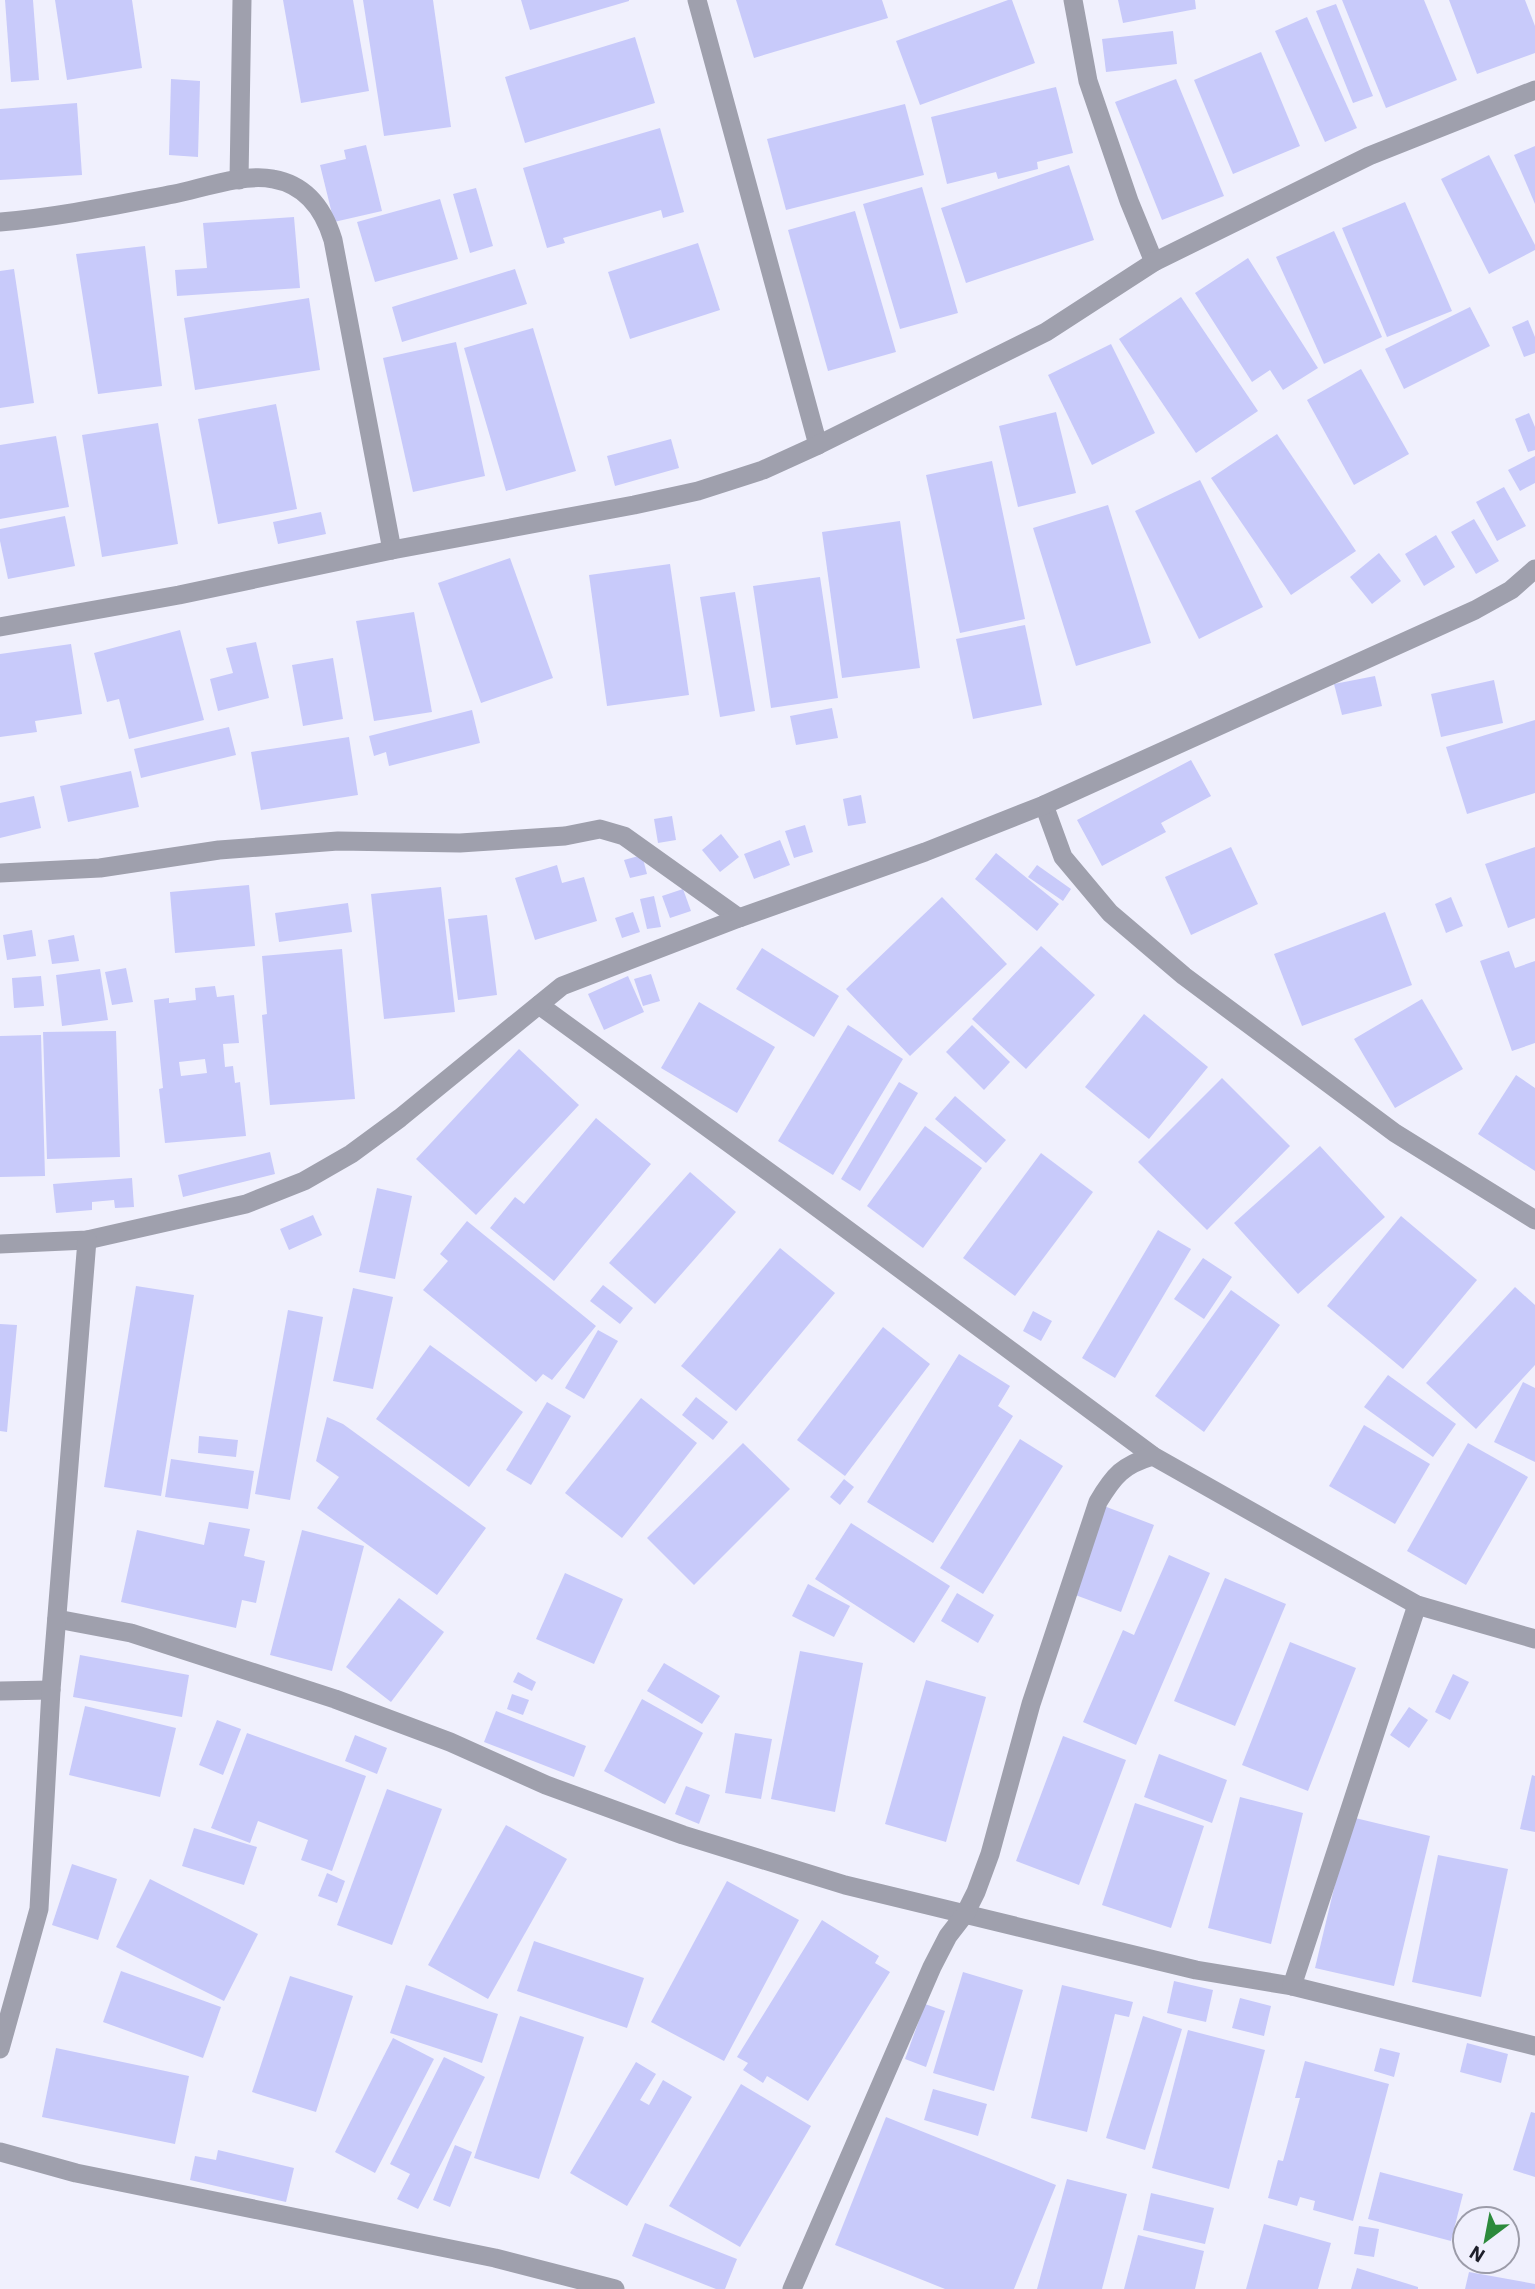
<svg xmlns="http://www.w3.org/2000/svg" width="1535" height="2289" viewBox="0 0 1535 2289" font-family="'IBM Plex Sans',sans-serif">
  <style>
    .building { fill: #c8cafa; fill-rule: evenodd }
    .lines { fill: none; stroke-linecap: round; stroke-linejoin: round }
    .minor { stroke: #9fa0ad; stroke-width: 19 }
  </style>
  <rect width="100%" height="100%" fill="#f0f0fd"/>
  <g class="building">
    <path d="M5,0h28l6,80 -28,2z"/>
    <path d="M55,0h77l10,68 -75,12z"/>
    <path d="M283,0h70l16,91 -68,12z"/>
    <path d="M363,0h70l18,127 -67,9z"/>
    <path d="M521,0h108v1l-99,29z"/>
    <path d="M736,0h146l6,18 -134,40z"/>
    <path d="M1008,0h4l23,63 -115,42 -24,-64z"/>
    <path d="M1118,0h77l1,9 -73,14z"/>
    <path d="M1342,0h82l33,80 -71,28z"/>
    <path d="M1449,0h76l10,26v27l-58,21z"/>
    <path d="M1336,4l37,92 -20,7 -37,-92z"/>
    <path d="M1307,17l50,111 -32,14 -50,-111z"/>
    <path d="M1173,31l4,33 -71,8 -4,-33z"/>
    <path d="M635,37l20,66 -130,40 -20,-66z"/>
    <path d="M1261,52l39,94 -67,28 -39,-94z"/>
    <path d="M171,79l29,2 -2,76 -29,-2z"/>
    <path d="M1176,79l48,117 -62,24 -47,-118z"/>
    <path d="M1056,87l17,66 -36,9 1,7 -40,10 -2,-7 -49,12 -16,-67z"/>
    <path d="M77,103l5,72 -82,5v-71z"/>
    <path d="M905,104l19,71 -138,35 -19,-71z"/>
    <path d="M660,128l24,84 -21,6 -2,-8 -98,28 2,5 -18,5 -24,-80z"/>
    <path d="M366,145l16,66 -48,11 -14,-57 26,-6 -2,-9z"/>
    <path d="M1535,146v58l-21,-49z"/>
    <path d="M1489,155l46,90v5l-46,24 -48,-95z"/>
    <path d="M1069,165l25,75 -128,43 -25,-75z"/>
    <path d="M922,187l36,126 -58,16 -37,-125z"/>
    <path d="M476,188l17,58 -23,7 -17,-59z"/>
    <path d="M440,199l18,60 -83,23 -18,-60z"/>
    <path d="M1405,202l47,109 -65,26 -45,-109z"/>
    <path d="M855,211l41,141 -68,19 -40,-141z"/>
    <path d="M294,217l6,71 -123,8 -2,-26 32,-2 -4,-45z"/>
    <path d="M1334,231l48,106 -58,27 -48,-107z"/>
    <path d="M698,243l22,67 -90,29 -22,-67z"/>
    <path d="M145,246l17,140 -64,8 -22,-140z"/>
    <path d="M1248,258l70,110 -35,22 -13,-20 -18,12 -57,-89z"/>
    <path d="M14,269l20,134 -34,5v-137z"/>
    <path d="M515,269l12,35 -125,38 -10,-35z"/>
    <path d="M1181,297l77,114 -62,42 -77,-114z"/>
    <path d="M309,298l11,72 -125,20 -11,-72z"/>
    <path d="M1470,307l20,39 -86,43 -19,-40z"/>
    <path d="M1528,320l7,17v16l-11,4 -12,-30z"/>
    <path d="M533,328l43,143 -70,20 -42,-143z"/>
    <path d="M456,342l29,134 -72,16 -30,-134z"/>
    <path d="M1111,344l44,89 -63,32 -44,-90z"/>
    <path d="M1361,369l48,85 -55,31 -47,-85z"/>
    <path d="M276,404l21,105 -79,15 -20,-105z"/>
    <path d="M1056,412l20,81 -58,14 -19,-81z"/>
    <path d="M1529,413l6,14v23l-7,2 -13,-33z"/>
    <path d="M158,423l20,121 -76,13 -20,-122z"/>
    <path d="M1277,434l79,117 -65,44 -80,-117z"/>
    <path d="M56,436l13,71 -69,12v-74z"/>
    <path d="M671,439l8,29 -64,18 -8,-30z"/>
    <path d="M1535,456v27l-15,8 -12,-21z"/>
    <path d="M992,461l33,158 -65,14 -34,-158z"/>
    <path d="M1200,480l63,127 -64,32 -64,-128z"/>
    <path d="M1504,487l22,39 -29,15 -21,-39z"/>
    <path d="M1108,505l43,138 -75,23 -43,-138z"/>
    <path d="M321,512l5,22 -48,10 -5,-22z"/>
    <path d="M65,516l10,50 -67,13 -8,-38v-12z"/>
    <path d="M1474,519l25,42 -23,13 -25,-42z"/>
    <path d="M900,521l20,147 -78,10 -20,-146z"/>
    <path d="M1436,535l19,32 -31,19 -19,-32z"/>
    <path d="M1379,553l22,28 -29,23 -22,-27z"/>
    <path d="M510,558l43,120 -72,25 -43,-120z"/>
    <path d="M670,564l19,131 -82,11 -18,-131z"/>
    <path d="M820,577l18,121 -67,10 -18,-122z"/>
    <path d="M735,592l20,119 -35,6 -20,-120z"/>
    <path d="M414,612l18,100 -58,9 -18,-100z"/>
    <path d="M1025,625l17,80 -69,14 -17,-80z"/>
    <path d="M180,630l24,90 -75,19 -10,-40 -12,3 -13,-49z"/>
    <path d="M256,642l13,56 -51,13 -8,-32 23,-6 -7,-25z"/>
    <path d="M71,644l11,70 -47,7 2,11 -37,5v-83z"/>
    <path d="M333,658l10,61 -40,7 -11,-61z"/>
    <path d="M1375,676l7,30 -40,9 -8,-31z"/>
    <path d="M1494,680l9,43 -62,14 -10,-43z"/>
    <path d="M832,708l6,30 -42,7 -6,-29z"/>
    <path d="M472,710l8,33 -91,23 -3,-14 -12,4 -5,-20z"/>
    <path d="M1535,720v73l-68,21 -21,-67z"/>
    <path d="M229,727l7,28 -95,23 -7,-29z"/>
    <path d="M349,737l9,58 -97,15 -10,-58z"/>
    <path d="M1191,760l20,36 -50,27 5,9 -64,34 -25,-46z"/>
    <path d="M131,771l8,36 -71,15 -8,-36z"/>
    <path d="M861,795l5,28 -18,3 -5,-27z"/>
    <path d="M34,796l7,32 -41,10v-35z"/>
    <path d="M672,816l4,24 -18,3 -4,-24z"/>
    <path d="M805,825l8,27 -19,6 -9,-27z"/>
    <path d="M721,834l18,23 -19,15 -18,-22z"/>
    <path d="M780,840l10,25 -36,14 -10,-25z"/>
    <path d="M1231,847l27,57 -67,31 -26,-58z"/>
    <path d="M1535,847v71l-27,10 -23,-64z"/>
    <path d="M996,853l63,51 -22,27 -62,-52z"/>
    <path d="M642,855l5,19 -17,4 -6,-18z"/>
    <path d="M557,865l5,18 22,-6 13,44 -62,19 -20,-62z"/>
    <path d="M1037,865l34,24 -8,12 -35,-24z"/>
    <path d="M249,885l6,61 -80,7 -5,-61z"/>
    <path d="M441,887l14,125 -71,7 -13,-125z"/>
    <path d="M683,889l8,22 -21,7 -8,-22z"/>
    <path d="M654,896l7,31 -14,2 -7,-30z"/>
    <path d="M942,897l65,67 -97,92 -64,-67z"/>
    <path d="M1451,897l12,29 -17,7 -11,-29z"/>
    <path d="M348,903l4,29 -73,10 -4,-29z"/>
    <path d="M633,912l7,20 -18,6 -7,-20z"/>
    <path d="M1385,912l27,73 -110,41 -28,-72z"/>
    <path d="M487,915l10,80 -39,5 -10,-81z"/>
    <path d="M32,930l4,26 -29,4 -4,-25z"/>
    <path d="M74,935l5,26 -27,3 -4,-24z"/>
    <path d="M1041,946l54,49 -69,74 -54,-50z"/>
    <path d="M762,948l77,48 -25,41 -78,-48z"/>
    <path d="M342,949l13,150 -85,6 -8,-90 5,-1 -5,-58z"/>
    <path d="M1509,951l6,17 20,-7v82l-23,8 -32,-90z"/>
    <path d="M126,968l7,34 -21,3 -7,-33z"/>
    <path d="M100,969l8,51 -46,6 -6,-51z"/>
    <path d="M651,974l9,27 -17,5 -9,-27z"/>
    <path d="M41,976l3,30 -30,2 -2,-30z"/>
    <path d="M628,976l16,36 -40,18 -16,-36z"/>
    <path d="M215,986l2,11 17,-2 5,48 -16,1 2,23 8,-1 2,17 5,-1 6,54 -81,7 -6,-54 4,-1 -9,-88 15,-2v5l27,-3 -1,-12zM205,1059l2,14 -26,3 -2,-14z"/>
    <path d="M1422,999l41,70 -68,39 -41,-69z"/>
    <path d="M699,1002l76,45 -38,66 -76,-45z"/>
    <path d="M1144,1014l64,53 -59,72 -64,-52z"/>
    <path d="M848,1025l55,34 -70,116 -55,-34z"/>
    <path d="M972,1025l38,37 -26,28 -38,-38z"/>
    <path d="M116,1031l4,126 -73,2 -4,-127z"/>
    <path d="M41,1035l4,141 -45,1v-141z"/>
    <path d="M519,1049l60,56 -103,110 -60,-56z"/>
    <path d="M1516,1075l19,13v83l-57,-37z"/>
    <path d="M1222,1078l68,68 -83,84 -69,-68z"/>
    <path d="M899,1082l19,11 -58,98 -19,-12z"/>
    <path d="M955,1096l51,44 -20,23 -51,-44z"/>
    <path d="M596,1118l55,46 -97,117 -64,-53 25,-31 9,7z"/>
    <path d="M925,1126l57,42 -59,80 -56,-42z"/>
    <path d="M1320,1146l65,71 -87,77 -64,-71z"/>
    <path d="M270,1152l5,22 -92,23 -5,-22z"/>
    <path d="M1041,1153l52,39 -78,104 -52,-38z"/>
    <path d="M690,1172l46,40 -81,92 -46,-41z"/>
    <path d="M132,1178l2,29 -19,1 -1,-8 -22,2v8l-36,3 -3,-29z"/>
    <path d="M377,1188l35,8 -17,83 -36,-7z"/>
    <path d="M313,1215l9,20 -33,15 -9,-21z"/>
    <path d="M1401,1216l76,64 -74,89 -76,-63z"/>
    <path d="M467,1221l129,105 -44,54 -9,-6 -7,8 -113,-92 25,-29 -8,-7z"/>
    <path d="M1158,1230l33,19 -76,129 -33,-20z"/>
    <path d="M780,1248l55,45 -99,118 -55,-45z"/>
    <path d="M1203,1258l29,19 -28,42 -30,-20z"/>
    <path d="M603,1285l30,23 -13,16 -30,-23z"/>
    <path d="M136,1286l58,9 -33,201 -57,-9z"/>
    <path d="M1515,1287l20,18v60l-59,64 -50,-46z"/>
    <path d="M353,1288l40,9 -20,92 -40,-8z"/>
    <path d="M1231,1290l49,35 -76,107 -49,-36z"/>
    <path d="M288,1310l35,7 -33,183 -35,-6z"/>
    <path d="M1033,1311l19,10 -11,20 -18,-10z"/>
    <path d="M0,1324l17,1 -10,107 -7,-1z"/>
    <path d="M883,1327l47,37 -85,112 -48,-36z"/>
    <path d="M598,1330l20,11 -34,58 -19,-11z"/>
    <path d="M430,1345l93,67 -54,75 -93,-68z"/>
    <path d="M959,1354l51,32 -12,20 15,10 -80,127 -66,-41z"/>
    <path d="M1388,1375l68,49 -23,33 -69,-50z"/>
    <path d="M1523,1382l12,6v74l-41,-20z"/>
    <path d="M696,1397l32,25 -15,18 -31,-25z"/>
    <path d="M641,1398l56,45 -75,95 -57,-45z"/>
    <path d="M547,1402l24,14 -40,69 -25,-15z"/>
    <path d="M327,1417l16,7 143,104 -49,67 -120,-87 22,-31 -23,-16z"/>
    <path d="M1364,1425l66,39 -35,60 -66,-38z"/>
    <path d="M199,1436l39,4 -2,17 -38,-4z"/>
    <path d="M1020,1439l43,27 -80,128 -43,-26z"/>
    <path d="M743,1443l47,46 -96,96 -47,-47z"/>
    <path d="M1468,1443l60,34 -62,108 -59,-34z"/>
    <path d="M171,1459l83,12 -6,38 -83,-12z"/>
    <path d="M844,1479l10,8 -14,18 -10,-8z"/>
    <path d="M1104,1506l50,19 -33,87 -51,-19z"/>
    <path d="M209,1522l41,7 -6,27 21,5 -9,42 -14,-3 -6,28 -115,-26 16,-72 67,15z"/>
    <path d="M851,1523l99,63 -36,57 -99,-64z"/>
    <path d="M302,1530l62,16 -32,125 -62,-16z"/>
    <path d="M1169,1555l41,18 -74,172 -53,-23 40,-92 11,5z"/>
    <path d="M565,1573l58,26 -29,65 -58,-25z"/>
    <path d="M1225,1578l61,26 -51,122 -61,-25z"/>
    <path d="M808,1584l42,22 -16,31 -42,-21z"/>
    <path d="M957,1593l37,22 -16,28 -37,-22z"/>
    <path d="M399,1598l45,34 -53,70 -45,-35z"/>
    <path d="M1290,1642l66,26 -48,123 -66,-26z"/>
    <path d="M800,1651l63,12 -28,149 -64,-13z"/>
    <path d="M80,1655l109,20 -7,42 -109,-20z"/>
    <path d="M664,1663l56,33 -18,28 -55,-33z"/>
    <path d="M518,1672l18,10 -4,9 -19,-9z"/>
    <path d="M1453,1674l16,8 -19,38 -15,-8z"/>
    <path d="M926,1680l60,17 -40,145 -61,-18z"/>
    <path d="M512,1694l17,6 -6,15 -16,-6z"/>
    <path d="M642,1699l61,34 -38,71 -61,-33z"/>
    <path d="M85,1706l91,22 -16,69 -91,-22z"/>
    <path d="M1409,1707l19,13 -19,28 -19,-13z"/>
    <path d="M496,1711l90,35 -12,31 -90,-35z"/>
    <path d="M217,1720l24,9 -18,46 -24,-10z"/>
    <path d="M247,1733l119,43 -34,95 -31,-11 7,-20 -50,-19 -8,22 -39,-15z"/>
    <path d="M735,1733l37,6 -11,60 -36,-6z"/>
    <path d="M355,1735l32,13 -10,26 -32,-13z"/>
    <path d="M1063,1736l63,24 -47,125 -63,-24z"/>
    <path d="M1159,1754l68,26 -15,43 -68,-26z"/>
    <path d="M1532,1775l3,1v56l-15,-3z"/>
    <path d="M686,1786l24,9 -11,29 -24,-10z"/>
    <path d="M387,1789l55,20 -50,136 -55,-20z"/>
    <path d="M1240,1797l63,16 -32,131 -63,-16z"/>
    <path d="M1135,1803l69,23 -33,102 -69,-23z"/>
    <path d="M1351,1817l79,19 -36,150 -79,-18z"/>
    <path d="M506,1825l61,34 -79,140 -60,-34z"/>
    <path d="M194,1828l63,19 -13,38 -62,-19z"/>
    <path d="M1438,1855l70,14 -27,128 -69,-15z"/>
    <path d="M72,1864l45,15 -19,61 -46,-15z"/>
    <path d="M327,1873l18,8 -8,22 -19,-7z"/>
    <path d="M150,1879l108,55 -34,67 -108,-54z"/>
    <path d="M727,1881l72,39 -75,141 -73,-39z"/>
    <path d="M822,1920l57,36 -4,7 15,9 -82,129 -41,-25 -4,7 -20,-13 5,-7 -11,-6z"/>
    <path d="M534,1941l110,37 -17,50 -110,-37z"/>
    <path d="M121,1971l100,36 -18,51 -100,-36z"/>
    <path d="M963,1972l60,18 -29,101 -61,-18z"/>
    <path d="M290,1976l63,20 -37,116 -64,-20z"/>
    <path d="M1174,1981l39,9 -7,32 -39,-9z"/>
    <path d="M406,1985l92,29 -16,49 -92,-30z"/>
    <path d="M1062,1985l71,17 -4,15 -14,-3 -28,118 -56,-14z"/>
    <path d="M1240,1998l31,8 -7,30 -32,-8z"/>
    <path d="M925,2004l20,7 -19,56 -21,-8z"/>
    <path d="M520,2016l64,21 -45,142 -65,-21z"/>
    <path d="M1143,2016l39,13 -37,121 -39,-12z"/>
    <path d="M1188,2030l77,20 -36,139 -77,-21z"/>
    <path d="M393,2038l41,21 -59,114 -40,-21z"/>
    <path d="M1467,2043l41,11 -7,29 -41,-11z"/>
    <path d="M56,2048l133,28 -14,68 -133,-27z"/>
    <path d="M1380,2048l20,5 -6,24 -20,-6z"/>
    <path d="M444,2057l41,20 -67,132 -21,-10 13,-25 -20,-10z"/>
    <path d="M1305,2061l84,23 -36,137 -40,-11 2,-9 -15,-4 -3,9 -29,-8 10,-38 5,1 17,-63h-5z"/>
    <path d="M636,2062l20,12 -16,26 9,5 14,-25 29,17 -65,109 -57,-33z"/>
    <path d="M741,2084l70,42 -71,121 -71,-41z"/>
    <path d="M933,2089l54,15 -9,32 -54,-16z"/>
    <path d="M1531,2112l4,1v64l-22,-7z"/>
    <path d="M886,2117l170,68 -42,104h-69l-110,-44z"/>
    <path d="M455,2145l17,7 -22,55 -17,-7z"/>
    <path d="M218,2150l76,18 -8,34 -96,-22 5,-24 21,4z"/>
    <path d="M1380,2172l83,22 -12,47 -83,-22z"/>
    <path d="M1067,2179l60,15 -25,95h-65z"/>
    <path d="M1151,2193l63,15 -9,36 -62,-14z"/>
    <path d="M645,2223l92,36 -12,30h-9l-84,-33z"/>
    <path d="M1264,2224l67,19 -13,46h-72z"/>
    <path d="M1359,2226l20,3 -5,28 -20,-3z"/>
    <path d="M1138,2235l66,16 -9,38h-71z"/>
    <path d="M1357,2268l61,19v2h-67z"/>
    <path d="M1469,2272l66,12v5h-70z"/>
  </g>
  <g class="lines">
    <g class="minor">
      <path d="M697,0l121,445"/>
      <path d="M1073,0l15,81 41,120 25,61"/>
      <path d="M239,180l3,-180"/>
      <path d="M0,222c59,-5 116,-17 174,-28 29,-6 70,-21 99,-15 34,6 51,31 60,61l59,310"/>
      <path d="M0,627l179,-32 213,-45 242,-45 64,-14 65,-21 55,-25 228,-113 108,-70 215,-106 166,-66"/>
      <path d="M1044,805l19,52 47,56 74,63 211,157 140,87"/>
      <path d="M0,873l100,-5 119,-18 119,-9 122,2 105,-7 35,-7 24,7 115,82"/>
      <path d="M539,1005l260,189 354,262 264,149 118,34"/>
      <path d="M0,1244l87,-4 159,-36 58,-23 47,-27 49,-36 162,-132 177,-68 186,-66 119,-47 431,-195 36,-20 24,-21"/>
      <path d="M57,1619l74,14 204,66 115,43 96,43 137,50 162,50 351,85 96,16 243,60"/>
      <path d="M0,1691l51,-1"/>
      <path d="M1292,1986l125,-381"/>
      <path d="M0,2049l39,-140 12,-219 36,-450"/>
      <path d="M0,2152l76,21 419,85 120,31"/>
      <path d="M792,2289l140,-322 16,-31 17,-22 11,-22 14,-38 41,-150 67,-202c16,-27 25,-37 55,-46"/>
    </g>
  </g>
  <g transform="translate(1486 2240) rotate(212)"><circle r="33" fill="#f0f0fd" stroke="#9c9ca9" stroke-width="2"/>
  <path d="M0-5L12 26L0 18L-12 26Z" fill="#2c8a3c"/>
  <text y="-10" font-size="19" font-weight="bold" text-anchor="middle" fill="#1e1f2a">N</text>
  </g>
</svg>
